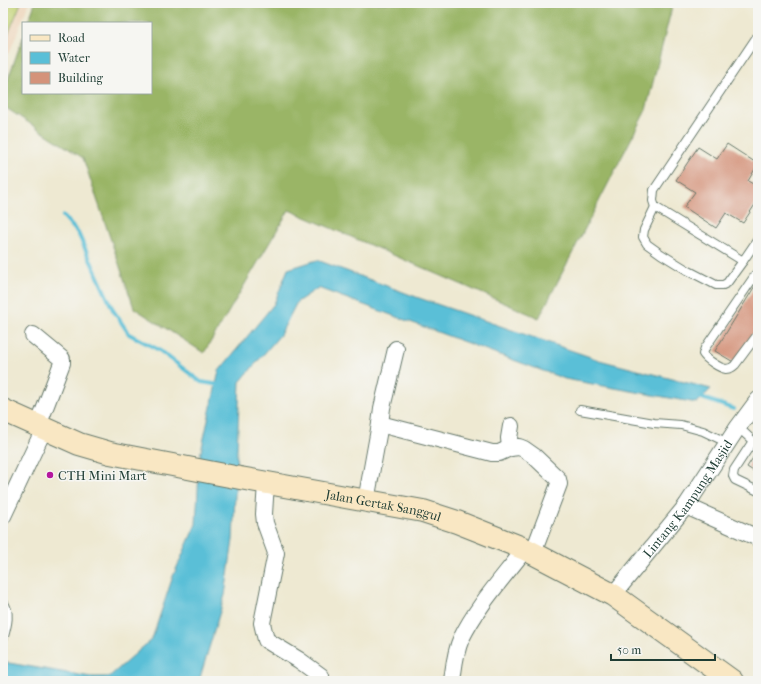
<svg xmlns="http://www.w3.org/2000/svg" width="761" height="684" viewBox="0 0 761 684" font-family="'IM FELL French Canon',serif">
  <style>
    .built { fill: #eed6bb }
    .green { fill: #c3d375; stroke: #718854 }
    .forest { fill: #9ab566; stroke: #5c794d }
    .water { fill: #5abfd7; stroke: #3c7e86 }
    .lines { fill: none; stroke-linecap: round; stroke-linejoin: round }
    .stream { stroke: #5abfd7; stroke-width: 4 }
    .building { fill: #d4937a }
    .service-casing { stroke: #67796b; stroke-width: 10 }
    .minor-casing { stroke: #67796b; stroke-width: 18 }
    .secondary-casing { stroke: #67796b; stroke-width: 24 }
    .service { stroke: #fff; stroke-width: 8 }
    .minor { stroke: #fff; stroke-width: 16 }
    .secondary { stroke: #f9e7c3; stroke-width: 22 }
    .poi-dot { fill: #b5179e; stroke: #f6f6f2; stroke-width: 1.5 }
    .labels { text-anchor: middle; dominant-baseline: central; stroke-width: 3; stroke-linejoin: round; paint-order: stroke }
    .poi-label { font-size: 13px; fill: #1f3d34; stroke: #f6f6f2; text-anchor: start }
    .street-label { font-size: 13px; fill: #1f3d34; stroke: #f6f6f2 }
  </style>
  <rect width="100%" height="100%" fill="#f6f6f2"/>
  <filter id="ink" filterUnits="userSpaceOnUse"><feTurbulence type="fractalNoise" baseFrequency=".025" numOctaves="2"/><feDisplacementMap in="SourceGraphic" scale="8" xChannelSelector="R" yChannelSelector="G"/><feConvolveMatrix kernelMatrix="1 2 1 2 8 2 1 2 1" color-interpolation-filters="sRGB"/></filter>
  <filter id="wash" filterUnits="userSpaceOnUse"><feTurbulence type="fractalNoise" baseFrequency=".012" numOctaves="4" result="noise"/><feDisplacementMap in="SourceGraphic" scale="16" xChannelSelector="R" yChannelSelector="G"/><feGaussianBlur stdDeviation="0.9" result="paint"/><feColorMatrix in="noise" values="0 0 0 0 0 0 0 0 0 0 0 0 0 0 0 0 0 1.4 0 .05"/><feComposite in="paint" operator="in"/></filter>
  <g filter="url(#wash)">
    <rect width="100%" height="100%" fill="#eee9d2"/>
    <path class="built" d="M3,3h26l-20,51 -6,-3z"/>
    <path class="green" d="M3,3h18l-17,41 -1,-1z"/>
    <path class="forest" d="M35,3h638l-27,107 -107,208 -250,-108 -85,143 -70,-45 -51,-150 -80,-52v-13l20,-56v56h128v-70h-123z"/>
    <path class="water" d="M317,260l102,38 180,62 112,29 -14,14 -132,-24 -247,-91 -21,14 -17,33 -40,47 -7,158 -8,55 -26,86h-196v-19l88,15h18l43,-38 21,-63 23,-52 4,-68 19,-85 55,-67 14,-35z"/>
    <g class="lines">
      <g class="stream">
        <path d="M63,216l15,17 35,77 16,24 30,16 42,32 19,3"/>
        <path d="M699,397l35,12"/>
      </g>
    </g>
    <g id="blocks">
      <g class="building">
        <path d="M727,144l31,20 -10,17 10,6v13l-15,23 -17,-10 -10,15 -32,-21 11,-15 -19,-12 22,-33 19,12z"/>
        <path d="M758,281v44l-23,38 -20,-12z"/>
        <path d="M758,450v24l-11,-7z"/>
      </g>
    </g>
  </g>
  <g filter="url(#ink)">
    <use href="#blocks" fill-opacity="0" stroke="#67796b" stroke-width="1"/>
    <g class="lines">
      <g class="service-casing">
        <g id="service">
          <path d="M758,35l-104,155 -1,11 2,6 88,54 15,-22"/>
          <path d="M655,207l-11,23 -1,7 4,7 14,10 26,16 29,15h7l4,-2 16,-22"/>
          <path d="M758,271l-53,77 -2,6c3,5 16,14 23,15 4,0 7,-2 9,-4l23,-31"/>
          <path d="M580,410l74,13 27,2 22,6 25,12"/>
          <path d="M738,427l15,14 -19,29 -1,6 2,4 23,11"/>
          <path d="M3,602c9,10 3,27 0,38"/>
        </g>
      </g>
      <g class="minor-casing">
        <g id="minor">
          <path d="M33,335l29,24v4l-24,63"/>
          <path d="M380,424l112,29h7l11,-5"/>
          <path d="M511,426l-2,12 1,10 9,-1 5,2 10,7 21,20 3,3 1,5 -26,69"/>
          <path d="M266,483l-2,31 1,9 11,30 -14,70 4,17 33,20 22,16"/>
          <path d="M366,501l14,-77 2,-16 14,-59"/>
          <path d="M686,506l72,32"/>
          <path d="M3,516l41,-87"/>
          <path id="s1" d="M613,595l73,-89 52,-79 20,-27"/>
          <path d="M452,681c2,-14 3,-29 9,-42 16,-33 42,-61 64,-90"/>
        </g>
      </g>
      <g class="secondary-casing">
        <g id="secondary">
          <path id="s2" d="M3,410l76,34 31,9 130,25 183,33 34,11 68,27 88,46 119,86"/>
        </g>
      </g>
      <use href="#service" class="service"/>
      <use href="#minor" class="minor"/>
      <use href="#secondary" class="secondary"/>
    </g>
  </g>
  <circle class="poi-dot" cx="50" cy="475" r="4"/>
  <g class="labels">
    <g class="poi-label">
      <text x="58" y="475">CTH Mini Mart</text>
    </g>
    <g class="street-label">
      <text stroke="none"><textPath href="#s1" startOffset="122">Lintang Kampung Masjid</textPath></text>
      <text stroke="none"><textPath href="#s2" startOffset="394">Jalan Gertak Sanggul</textPath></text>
    </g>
  </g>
  <rect width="761" height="684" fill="none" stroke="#f6f6f2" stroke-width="16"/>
  <rect x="22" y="22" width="130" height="72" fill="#f6f6f2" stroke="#a0aca6"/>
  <rect x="30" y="35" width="20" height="6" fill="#f9e7c3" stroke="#a0aca6"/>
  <text x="58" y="42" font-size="12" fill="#1f3d34">Road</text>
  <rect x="30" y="52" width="20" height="12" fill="#5abfd7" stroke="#a0aca6"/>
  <text x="58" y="62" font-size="12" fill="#1f3d34">Water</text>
  <rect x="30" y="72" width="20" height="12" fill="#d4937a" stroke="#a0aca6"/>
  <text x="58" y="82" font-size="12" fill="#1f3d34">Building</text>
  <path d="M611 654v6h104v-6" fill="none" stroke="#1f3d34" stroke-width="2"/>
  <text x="617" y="654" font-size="12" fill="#1f3d34" stroke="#f6f6f2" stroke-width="3" paint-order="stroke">50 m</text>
</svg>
